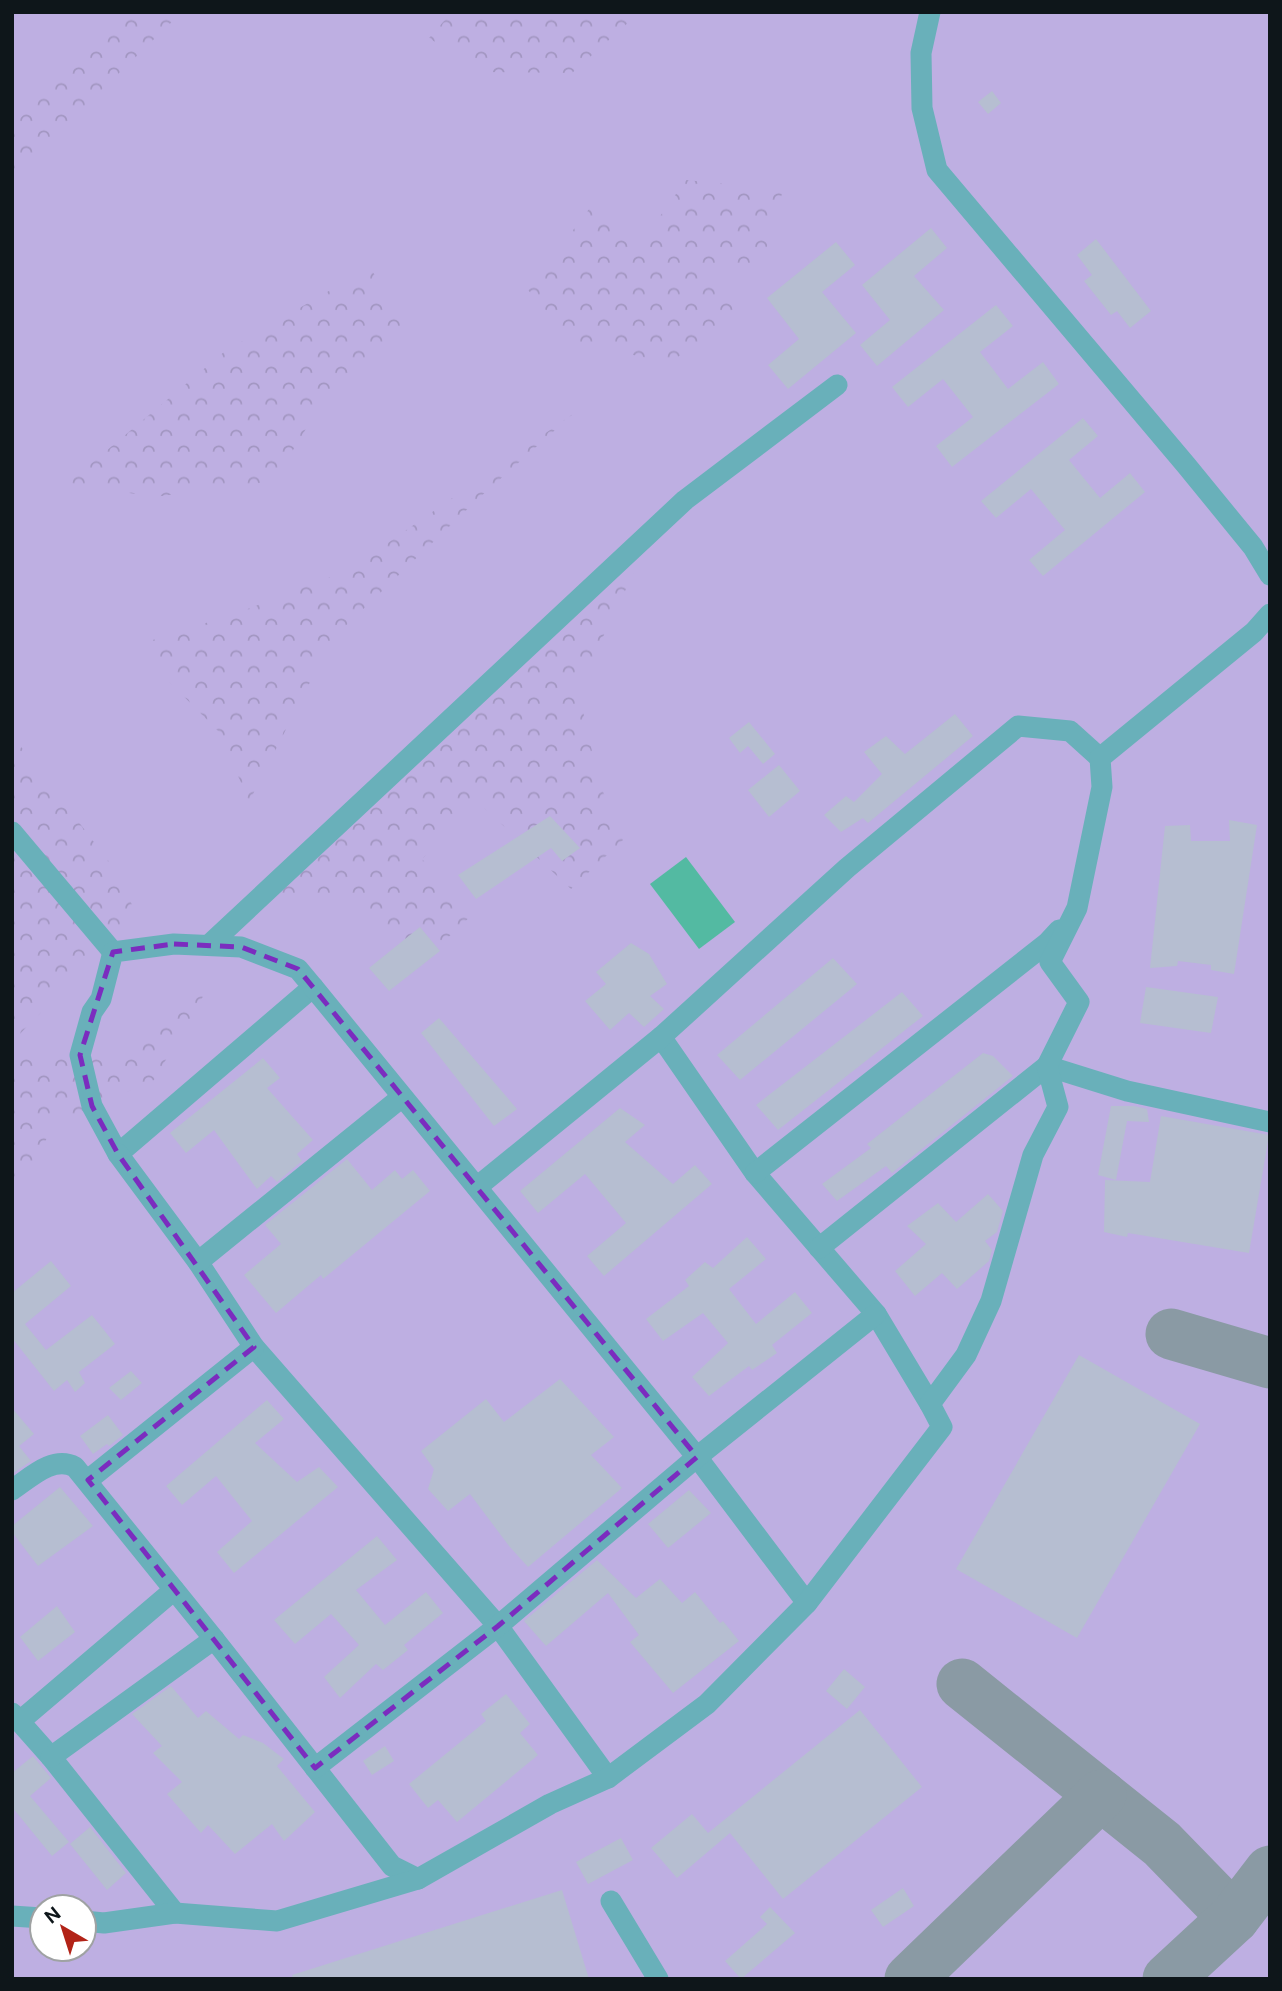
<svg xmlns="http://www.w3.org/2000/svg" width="1282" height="1991" viewBox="0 0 1282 1991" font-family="'DM Sans',sans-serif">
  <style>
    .grass { fill: #beafe2; fill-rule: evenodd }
    .forest { fill: url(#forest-crowns) }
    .water { fill: #53baa2 }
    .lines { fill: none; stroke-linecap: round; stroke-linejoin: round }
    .taxiway { stroke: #8a9aa4; stroke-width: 51 }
    .building { fill: #b6bed1 }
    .minor { stroke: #69b0ba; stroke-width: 21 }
    .marked { fill: none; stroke: #7b2cbf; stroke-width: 5; stroke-dasharray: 14 9; stroke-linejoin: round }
  </style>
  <defs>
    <pattern id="forest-crowns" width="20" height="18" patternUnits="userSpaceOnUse" patternTransform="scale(1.75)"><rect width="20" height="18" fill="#beafe2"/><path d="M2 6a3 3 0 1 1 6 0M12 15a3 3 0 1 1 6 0" fill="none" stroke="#a296c1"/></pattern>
  </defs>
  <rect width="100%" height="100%" fill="#daeefc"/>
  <path class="grass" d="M12,12h1258v1967h-1258zM42,1907h42v42h-42z"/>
  <g class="forest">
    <path d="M130,12h52l-170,165v-51z"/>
    <path d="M452,12h188l-68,61 -91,-1 -52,-34z"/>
    <path d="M686,180l97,10 -23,81 -52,-1 41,42 -81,51 -95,-22 -45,-51 64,-85 51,35z"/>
    <path d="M370,267l39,67 -81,59 -54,88 -120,16 -86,-14 156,-131z"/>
    <path d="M573,414l-94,84 -147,141 -83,163 -29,-69 -86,-87 103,-33 112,-43z"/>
    <path d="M673,491l-95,198 21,93 24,58 -52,49 -94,-88 -55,58 51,55 -48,45 -71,-59h-81l283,-285z"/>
    <path d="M12,735l98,128 27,51 -125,128z"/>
    <path d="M208,988l-54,92 -99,43 -43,80v-149l99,6z"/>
  </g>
  <path class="water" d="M686,857l49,65 -36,27 -49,-65z"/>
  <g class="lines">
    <g class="taxiway">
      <path d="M1171,1334l99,29"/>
      <path d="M962,1684l200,160 72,74"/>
      <path d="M910,1979l191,-184"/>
      <path d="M1168,1979l66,-61 36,-47"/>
    </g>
  </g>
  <g class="building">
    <path d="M992,91l9,12 -13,11 -10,-12z"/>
    <path d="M931,228l16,20 -33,28 30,34 -67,56 -17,-21 30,-25 -28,-35z"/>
    <path d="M1096,239l55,72 -21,17 -13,-17 -6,4 -27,-34 8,-6 -15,-20z"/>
    <path d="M836,242l19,23 -33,27 34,41 -68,56 -20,-24 31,-26 -32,-41z"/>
    <path d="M996,305l17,21 -33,26 28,37 35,-27 16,22 -107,83 -16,-21 37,-29 -30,-38 -35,28 -16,-20z"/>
    <path d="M1083,418l15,18 -29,24 31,38 30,-25 15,19 -102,84 -14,-16 36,-30 -34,-41 -35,29 -15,-17z"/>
    <path d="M955,714l18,22 -105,87 -5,-5 -22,14 -17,-17 22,-19 8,6 28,-28 -18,-22 22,-16 19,18z"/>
    <path d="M749,722l26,32 -12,10 -15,-18 -8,7 -11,-15z"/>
    <path d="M779,765l21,26 -31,26 -21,-27z"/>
    <path d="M550,816l30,32 -18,13 -11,-13 -75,51 -18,-24z"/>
    <path d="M1229,820l28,5 -23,149 -23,-4v-5l-33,-4 -1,5 -27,2 15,-142 25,-1 1,16h39z"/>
    <path d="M420,927l20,24 -51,40 -20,-23z"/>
    <path d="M631,943l18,11 18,30 -17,12 14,13 -20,18 -15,-14 -19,17 -25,-29 21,-17 -10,-12z"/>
    <path d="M833,958l24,26 -117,96 -23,-25z"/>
    <path d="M1146,987l72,10 -7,36 -71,-10z"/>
    <path d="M902,992l21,24 -145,114 -22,-25z"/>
    <path d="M439,1018l78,91 -23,17 -73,-93z"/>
    <path d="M983,1053l10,3 20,20 -121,97 -6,-7 -49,35 -15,-17 49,-36 -4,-4z"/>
    <path d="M263,1058l17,20 -13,10 46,52 -16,14 5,7 -25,21 -6,-6 -14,13 -43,-59 -28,23 -16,-20z"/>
    <path d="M1111,1106h23l13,3 2,13 -22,-1 -11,59 -18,-5z"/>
    <path d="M620,1108l25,17 -20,17 48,42 22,-19 17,19 -108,92 -17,-20 39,-33 -41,-49 -47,39 -18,-22z"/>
    <path d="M1161,1116l108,19 -20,118 -121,-20 -1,4 -23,-5 1,-52 45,2z"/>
    <path d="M347,1159l25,31 23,-20 7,9 11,-9 17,21 -107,88 -2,-4 -45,38 -32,-38 37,-31 -16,-19z"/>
    <path d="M988,1194l15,17 -6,21 -12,9 7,9 -3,11 -32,28 -15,-16 -27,23 -20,-25 31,-27 -19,-18 31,-23 18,19z"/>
    <path d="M747,1237l19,22 -37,30 27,35 39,-32 17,21 -40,32 5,8 -25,17 -3,-4 -40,30 -17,-19 36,-34 -25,-30 -40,28 -17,-22 43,-33 -4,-6 20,-18 8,6z"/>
    <path d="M51,1261l20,25 -46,38 21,26 46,-35 23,29 -36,28 6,11 -10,9 -8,-12 -13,11 -42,-53v-45z"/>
    <path d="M1079,1355l121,69 -123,214 -121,-69z"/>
    <path d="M131,1371l11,12 -21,17 -12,-12z"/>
    <path d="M560,1379l54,58 -23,18 31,33 -94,79 -19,-21 -39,-52 -22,17 -20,-22 6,-20 -13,-18 65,-52 18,23z"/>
    <path d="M267,1400l17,19 -29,24 42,39 22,-15 19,20 -104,86 -17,-21 35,-31 -36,-45 -34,29 -16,-19z"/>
    <path d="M12,1408l22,26 -15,12 12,15 -19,13z"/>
    <path d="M108,1415l15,20 -14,11 -2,-2 -14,10 -13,-18z"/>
    <path d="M60,1487l33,39 -55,40 -26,-34v-6z"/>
    <path d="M689,1490l22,23 -43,35 -20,-24z"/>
    <path d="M377,1536l20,24 -41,30 29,35 41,-33 17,21 -39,32 4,5 -25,20 -7,-6 -36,34 -16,-21 35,-32 -28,-31 -36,30 -21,-24z"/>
    <path d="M597,1560l39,38 24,-19 22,24 13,-11 25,31 3,-2 16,20 -66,52 -43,-51 9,-7 -31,-42 -62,53 -22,-25z"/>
    <path d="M57,1606l18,26 -37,29 -18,-24z"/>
    <path d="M844,1669l21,18 -18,22 -21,-18z"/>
    <path d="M171,1686l27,32 8,-7 33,28 4,-4 20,8 21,16 -7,7 38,46 -31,29 -12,-17 -37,30 -27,-29 -7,8 -34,-39 15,-12 -29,-29 9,-7 -30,-32z"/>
    <path d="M506,1694l24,30 -10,9 18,22 -81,67 -19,-22 -10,8 -19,-24 77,-63 -5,-7z"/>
    <path d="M860,1710l62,77 -139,112 -53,-66 -53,45 -26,-30 41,-34 16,19z"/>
    <path d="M385,1746l9,15 -22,14 -9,-14z"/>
    <path d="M33,1756l18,22 -21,18 39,46 -17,14 -40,-49v-34z"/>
    <path d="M90,1827l36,46 -19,17 -37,-46z"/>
    <path d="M621,1838l12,22 -45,24 -12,-22z"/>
    <path d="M903,1888l11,18 -31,21 -12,-17z"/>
    <path d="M562,1890l27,89h-296l-1,-4z"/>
    <path d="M770,1907l25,26 -54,46 -16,-18 42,-37 -7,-7z"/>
  </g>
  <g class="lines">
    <g class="minor">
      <path d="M930,12l-9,41 1,55 15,62 249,295 67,82 17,28"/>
      <path d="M12,832l101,120"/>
      <path d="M174,944l67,3 57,22 15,18 -195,167 -26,-48 -12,-51 12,-43 9,-13 12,-47z"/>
      <path d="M209,945l476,-445 152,-115"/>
      <path d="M313,987l384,470 110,146"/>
      <path d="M661,1037l94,136 121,141 54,90"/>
      <path d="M118,1154l80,108 56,85 244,279 110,152"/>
      <path d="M755,1173l292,-230 12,-13"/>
      <path d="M477,1187l184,-150 186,-169 171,-142 52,5 30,27"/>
      <path d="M819,1248l228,-182 80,25 143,31"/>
      <path d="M198,1262l204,-165"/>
      <path d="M88,1480l166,-133"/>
      <path d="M12,1490c18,-12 41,-35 63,-23l139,172 178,227 26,13"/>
      <path d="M12,1713l39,44 124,156"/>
      <path d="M20,1721l154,-131"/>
      <path d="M51,1757l163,-118"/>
      <path d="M315,1768l183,-142 199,-169 179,-143"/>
      <path d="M611,1901l47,78"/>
      <path d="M12,1916l30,2"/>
      <path d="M84,1921l20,2 71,-10 102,8 141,-42 132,-75 58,-26 99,-74 100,-101 135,-176 -12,-23 36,-49 25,-54 42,-146 25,-48 -11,-41 32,-64 -29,-40 27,-54 25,-121 -2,-29 154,-126 16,-18"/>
    </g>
  </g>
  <path class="marked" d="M174,944l67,3 57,22 399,488 -199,169 -183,142 -227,-288 166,-133 -136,-193 -26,-48 -12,-51 33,-103z"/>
  <rect width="1282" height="1991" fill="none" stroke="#0e161a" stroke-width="28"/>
  <g transform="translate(63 1928) rotate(321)"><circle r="33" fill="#ffffff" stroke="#9fa2a3" stroke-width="2"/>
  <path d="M0-5L12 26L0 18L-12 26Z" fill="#b22317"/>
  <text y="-10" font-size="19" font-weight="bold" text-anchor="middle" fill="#0e161a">N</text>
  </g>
</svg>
